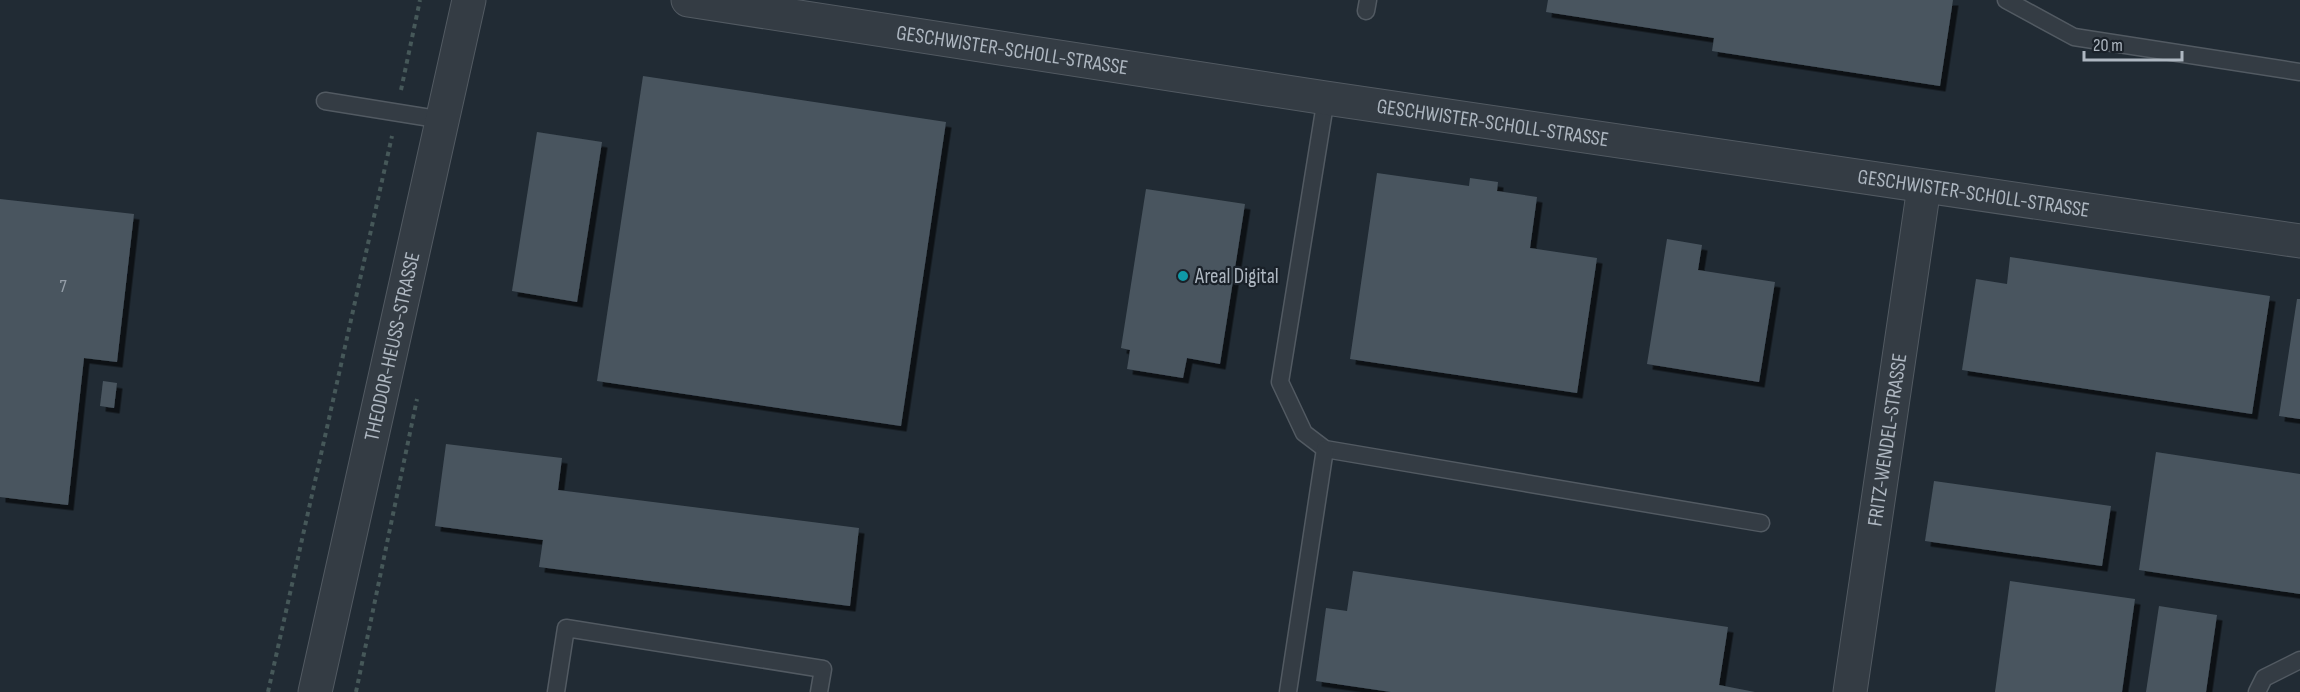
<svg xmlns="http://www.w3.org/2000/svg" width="2300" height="692" viewBox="0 0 2300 692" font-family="'Sofia Sans Condensed',sans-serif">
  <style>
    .building { fill: #49555f; filter: url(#shadow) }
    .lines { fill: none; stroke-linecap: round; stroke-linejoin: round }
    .lane-casing { stroke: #525a62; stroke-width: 19 }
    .street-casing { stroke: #525a62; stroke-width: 35 }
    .path { stroke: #465859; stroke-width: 4; stroke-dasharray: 4.5 4.5; stroke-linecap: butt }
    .lane { stroke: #343c44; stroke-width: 16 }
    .street { stroke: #343c44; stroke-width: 33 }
    .culture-dot { fill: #0f9aa8; stroke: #1a2129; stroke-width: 2 }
    .labels { text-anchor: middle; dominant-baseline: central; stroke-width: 4.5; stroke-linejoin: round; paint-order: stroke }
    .number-label { font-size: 18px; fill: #959ea8 }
    .street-label { font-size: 21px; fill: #aeb7c1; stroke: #1a2129 }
    .poi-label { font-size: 21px; fill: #aeb7c1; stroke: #1a2129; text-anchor: start }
  </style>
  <defs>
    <filter id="shadow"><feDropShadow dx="5.5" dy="5.5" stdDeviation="0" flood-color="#0009"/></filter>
  </defs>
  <rect width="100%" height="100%" fill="#212b34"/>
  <g class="building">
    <path d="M1548,0h405l-13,86 -228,-35 2,-13 -168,-26z"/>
    <path d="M643,76l303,46 -45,304 -304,-45z"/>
    <path d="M537,132l65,10 -25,160 -65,-11z"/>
    <path d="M1377,173l92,13 1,-8 28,4 -1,9 40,6 -7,51 67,10 -20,135 -227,-34z"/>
    <path d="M1146,189l99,15 -25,160 -33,-6 -4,20 -56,-9 3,-19 -9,-2z"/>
    <path d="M0,199l134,15 -17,148 -33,-4 -16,147 -68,-8z"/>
    <path d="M1667,239l35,6 -4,25 77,12 -16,100 -112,-18z"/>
    <path d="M2010,257l260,39 -18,118 -290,-44 14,-91 31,5z"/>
    <path d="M2297,299h3v120l-21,-3z"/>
    <path d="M103,381l14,2 -3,25 -14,-2z"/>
    <path d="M446,444l116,14 -4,32 301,38 -9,78 -311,-39 4,-27 -108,-14z"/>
    <path d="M2156,452l144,22v120l-161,-24z"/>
    <path d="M1934,481l177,25 -9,60 -177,-25z"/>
    <path d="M1353,571l375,56 -9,58 36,7h-364l-75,-11 10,-73 21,3z"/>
    <path d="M2010,581l125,18 -13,93h-127z"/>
    <path d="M2159,606l58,9 -11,77h-60z"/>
  </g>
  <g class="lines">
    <g class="lane-casing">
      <g id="lane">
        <path d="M2006,0l68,37 226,35"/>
        <path d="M1366,11l2,-11"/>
        <path d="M1326,98l-46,284 24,51 21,16 436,74"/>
        <path d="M325,101l118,19"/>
        <path d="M556,692l10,-64 257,41 -4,23"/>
        <path d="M1288,692l37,-243"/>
        <path d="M2257,692l7,-14 36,-18"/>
      </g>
    </g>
    <g class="street-casing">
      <g id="street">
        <path id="s1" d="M688,0l638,98 974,143"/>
        <path id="s2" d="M315,692l154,-692"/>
        <path id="s3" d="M1850,692l74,-505"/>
      </g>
    </g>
    <g class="path">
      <path d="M401,90l19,-90"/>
      <path d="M268,692l124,-556"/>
      <path d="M356,692l61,-293"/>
    </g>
    <use href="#lane" class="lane"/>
    <use href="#street" class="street"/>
  </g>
  <circle class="culture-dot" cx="1183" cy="276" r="6"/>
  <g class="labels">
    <g class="number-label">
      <text x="63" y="286">7</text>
    </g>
    <g class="street-label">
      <text stroke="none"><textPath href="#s1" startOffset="328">GESCHWISTER-SCHOLL-STRASSE</textPath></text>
      <text stroke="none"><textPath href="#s1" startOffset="814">GESCHWISTER-SCHOLL-STRASSE</textPath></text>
      <text stroke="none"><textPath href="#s1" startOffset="1300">GESCHWISTER-SCHOLL-STRASSE</textPath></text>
      <text stroke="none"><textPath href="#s2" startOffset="354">THEODOR-HEUSS-STRASSE</textPath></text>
      <text stroke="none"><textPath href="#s3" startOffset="255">FRITZ-WENDEL-STRASSE</textPath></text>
    </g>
    <g class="poi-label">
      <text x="1195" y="276">Areal Digital</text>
    </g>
  </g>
  <path d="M2084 51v9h98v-9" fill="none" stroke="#aeb7c1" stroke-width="3"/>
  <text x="2093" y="51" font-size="18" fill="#aeb7c1" stroke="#1a2129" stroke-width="4.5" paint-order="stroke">20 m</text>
</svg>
